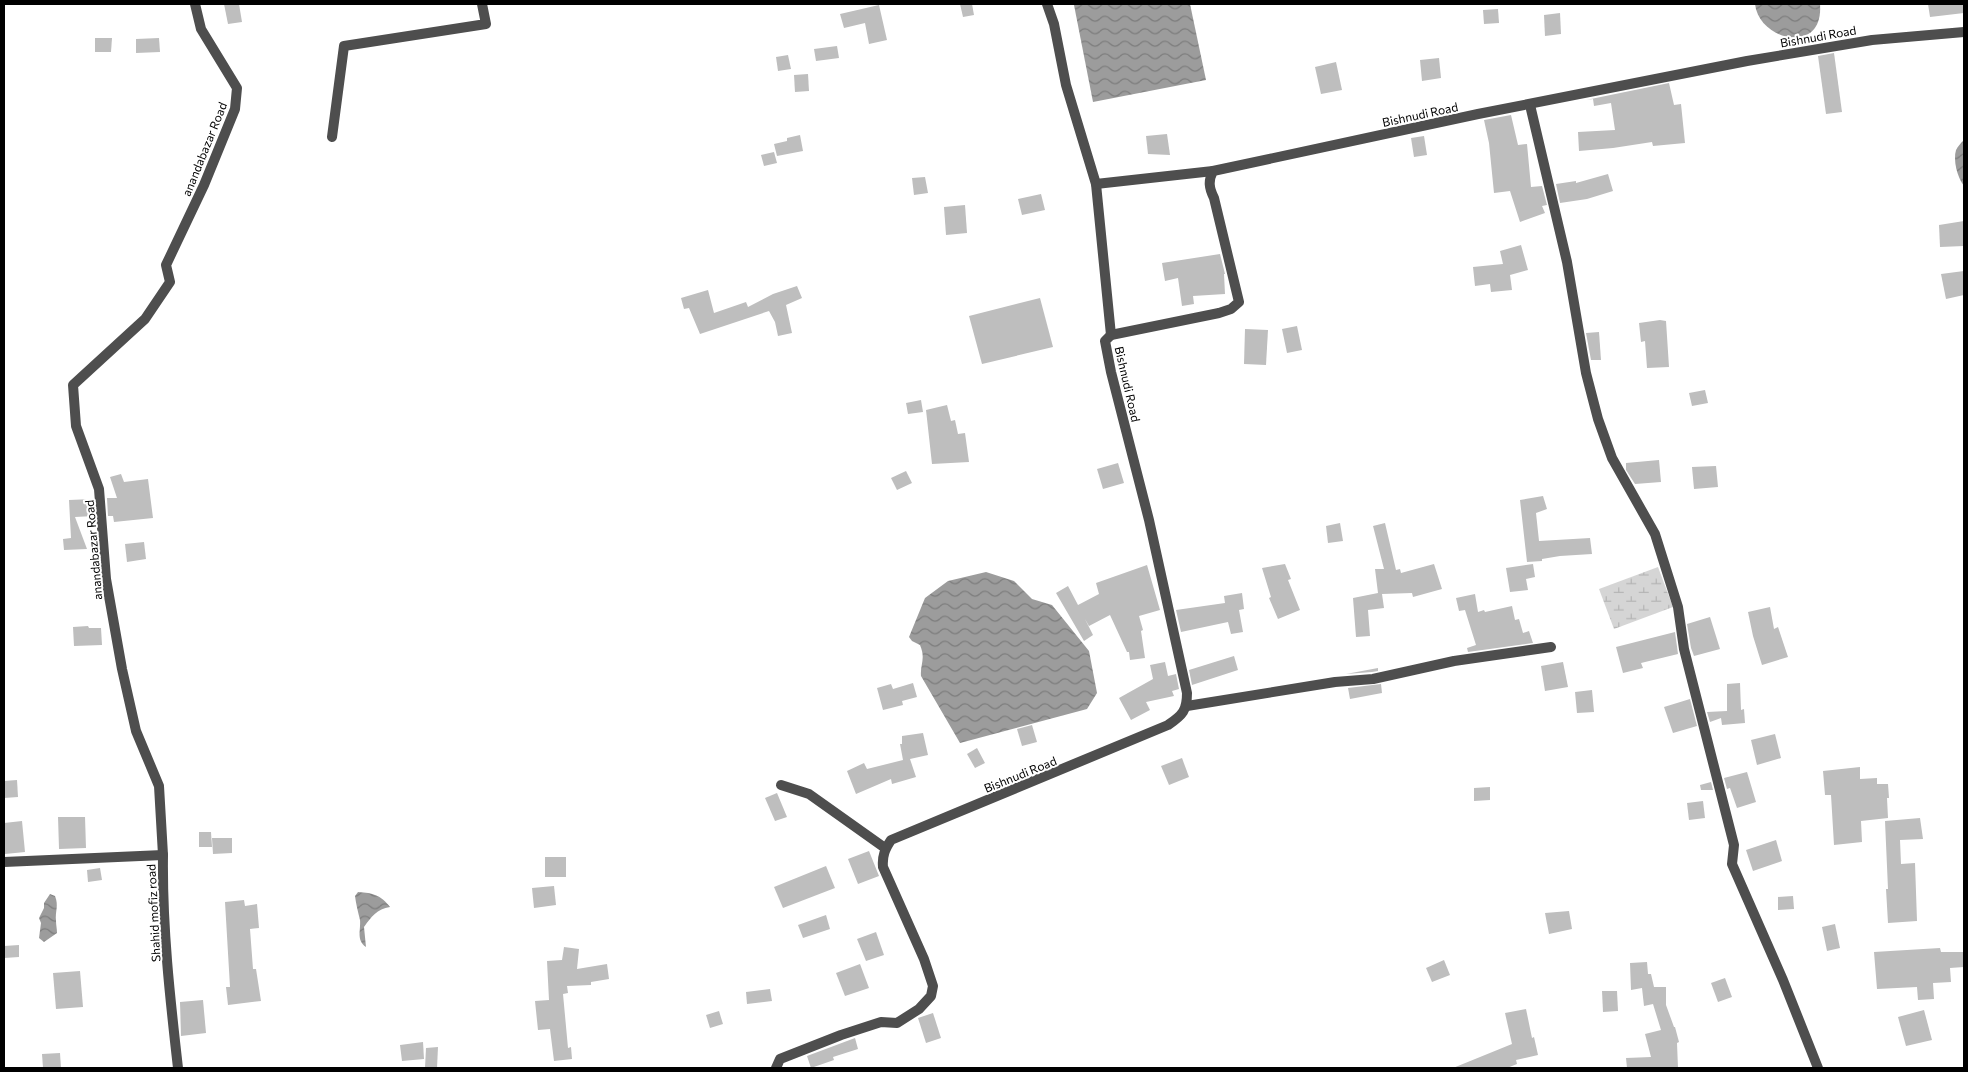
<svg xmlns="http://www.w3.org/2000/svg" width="1968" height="1072" viewBox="0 0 1968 1072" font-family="Commissioner,sans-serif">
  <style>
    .wetland { fill: url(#wetland-marsh) }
    .water { fill: url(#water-waves) }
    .building { fill: #bebebe }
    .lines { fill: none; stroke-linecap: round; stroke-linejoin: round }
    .minor { stroke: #4e4e4e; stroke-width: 10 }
    .tertiary { stroke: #4e4e4e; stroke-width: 10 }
    .labels { text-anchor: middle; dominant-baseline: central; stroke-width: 4; stroke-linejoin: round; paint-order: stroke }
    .street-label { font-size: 12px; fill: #000; stroke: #fff }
  </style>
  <defs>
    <pattern id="wetland-marsh" width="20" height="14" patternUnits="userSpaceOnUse" patternTransform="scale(1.25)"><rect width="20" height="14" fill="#d5d5d5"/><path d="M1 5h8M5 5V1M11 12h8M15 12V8" fill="none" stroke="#b5b5b5"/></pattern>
    <pattern id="water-waves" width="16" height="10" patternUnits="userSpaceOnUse" patternTransform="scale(1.25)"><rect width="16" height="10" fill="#9c9c9c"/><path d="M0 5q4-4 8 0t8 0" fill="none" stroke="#7d7d7d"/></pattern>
  </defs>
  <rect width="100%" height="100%" fill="#fff"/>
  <path class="wetland" d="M1658,567l15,40 -59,22 -15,-40z"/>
  <g class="water">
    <path d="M1076,4h114l16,76 -113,22 -19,-97z"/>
    <path d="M1755,4h65c4,52 -61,37 -65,0z"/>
    <path d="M1964,140v46c-7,-9 -11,-26 -8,-36 2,-4 5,-7 8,-10z"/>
    <path d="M986,572l28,9 18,18 20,6 37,46 8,42 -10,16 -127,34 -39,-67c-1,-12 5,-17 -1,-31l-8,-4 -3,-4 16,-39 23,-17z"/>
    <path d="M358,892c15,1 23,3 32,15 -13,2 -19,10 -26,20l2,20c-10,-7 -5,-17 -6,-27 -2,-8 -4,-16 -5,-24z"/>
    <path d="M50,894l5,2c4,10 0,15 1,25 0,4 1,8 1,12l-13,9 -5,-4 2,-15 -2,-5 5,-10v-5z"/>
  </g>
  <g class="building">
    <path d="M224,4h15l3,18 -14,2z"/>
    <path d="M960,4h12l2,11 -11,2z"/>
    <path d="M1928,4h36v9l-34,4z"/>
    <path d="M879,5l8,35 -18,4 -4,-21 -21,5 -4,-14z"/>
    <path d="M1498,9l1,14 -15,1 -1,-14z"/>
    <path d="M1560,13l1,21 -16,2 -1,-21z"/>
    <path d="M95,38h17l-1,14h-16z"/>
    <path d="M159,38l1,14 -24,1v-14z"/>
    <path d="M837,46l2,12 -23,3 -2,-12z"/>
    <path d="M1834,53l8,59 -16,2 -8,-58z"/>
    <path d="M788,55l3,14 -13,2 -2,-14z"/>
    <path d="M1439,58l2,20 -19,3 -2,-21z"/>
    <path d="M1336,62l6,28 -21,4 -6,-27z"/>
    <path d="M808,74l1,17 -14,1 -1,-17z"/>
    <path d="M1669,83l5,22 7,-1 4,39 -32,3 -1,-4 -39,6 -34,3 -1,-19 37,-2 -4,-27 -17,3 -1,-7 -7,1z"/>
    <path d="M1511,115l7,30 9,-1 4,43 11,-1 5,19 -5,1 3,7 -25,9 -10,-31 -16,2 -5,-50 -5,-23z"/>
    <path d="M1167,134l3,21 -22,-1 -2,-18z"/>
    <path d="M800,135l3,16 -26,5 -3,-12 13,-3v-3z"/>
    <path d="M1424,136l3,19 -13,2 -3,-19z"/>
    <path d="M774,152l3,11 -13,3 -3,-11z"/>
    <path d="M1608,174l5,17 -26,8 -27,4 -4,-19 20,-3v2z"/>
    <path d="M925,177l3,16 -14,2 -2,-17z"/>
    <path d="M1041,194l4,16 -23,5 -4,-16z"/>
    <path d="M965,205l2,28 -21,2 -2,-28z"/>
    <path d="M1964,221v25l-24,1 -1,-22z"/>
    <path d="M1521,245l7,25 -18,5 2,15 -21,2 -1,-8 -15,2 -2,-19 30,-3 -3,-13z"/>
    <path d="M1220,254l5,20h-1l1,20 -32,2 1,8 -12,2 -4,-28 -13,3 -3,-18z"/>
    <path d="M1964,271v24l-18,4 -5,-25z"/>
    <path d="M797,286l5,12 -16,7 6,28 -14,3 -3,-14 -6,-11 -69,23 -11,-26 -5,1 -3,-11 27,-8 6,23 32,-11 2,5 25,-13z"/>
    <path d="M1040,298l13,49 -71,17 -13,-48z"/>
    <path d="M1660,320l6,1 3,46 -22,1 -2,-27 -4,1 -2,-19z"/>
    <path d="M1297,326l5,24 -15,3 -5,-24z"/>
    <path d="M1245,329l23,1 -2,35 -22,-1z"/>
    <path d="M1599,332l2,28h-10l-5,-27z"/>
    <path d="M1705,390l3,13 -16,3 -3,-13z"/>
    <path d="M921,400l2,12 -15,2 -2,-11z"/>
    <path d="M947,405l4,16 4,-1 3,14 7,-1 4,29 -37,2 -6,-54z"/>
    <path d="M1659,460l2,22 -26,2 -9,-14v-7z"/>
    <path d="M1118,463l6,20 -21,6 -6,-20z"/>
    <path d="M1716,466l2,21 -24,2 -2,-22z"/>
    <path d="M906,471l6,12 -15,7 -6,-12z"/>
    <path d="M121,474l3,8 24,-3 5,39 -39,4 -1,-6h-5l-1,-18h10l-7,-21z"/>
    <path d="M1543,496l4,13 -11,4 3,28 51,-3 2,16 -32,2 -18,3v2l-15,1 -7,-62z"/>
    <path d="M93,499l1,17 -19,1 12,32 -23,1 -1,-11 8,-1 -2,-38z"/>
    <path d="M1340,523l3,18 -15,2 -2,-17z"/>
    <path d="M1385,523l11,47 4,-1 1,4 33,-9 8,25 -29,8 -1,-4 -30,1 2,14 -16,2 2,26 -14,1 -3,-39 25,-5 -3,-24h9l-11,-43z"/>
    <path d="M144,542l2,17 -19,3 -2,-18z"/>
    <path d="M1285,564l6,15 -3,1 12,30 -22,9 -9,-21 2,-1 -9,-29z"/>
    <path d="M1533,564l2,13 -9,2 2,11 -18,2 -4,-24z"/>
    <path d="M1147,565l13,45 -21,6 4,14 -2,1 4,27 -15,2 -1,-8h-2l-17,-37 -21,11 -4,-7 8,16 -9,6 -28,-48 12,-7 10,19 21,-11 -3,-11z"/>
    <path d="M1242,593l2,16 -5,1 4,22 -12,2 -3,-12 -47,10 -5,-22 49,-7 -1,-7z"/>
    <path d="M1475,594l3,18 6,-2 1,2 27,-6 3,14 4,-1 4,14 6,-2 4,12 -65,9 -1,-4 9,-3 -11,-35 -6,1 -3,-13z"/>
    <path d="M1770,607l4,22 4,-2 10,30 -26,8 -9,-29 -5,-24z"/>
    <path d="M1710,617l10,32 -26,7 -3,-8 -4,-24z"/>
    <path d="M88,626l1,2h12l1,17 -28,1 -1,-19z"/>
    <path d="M1675,632l3,22 -37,9 2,5 -20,5 -7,-26z"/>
    <path d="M1234,656l4,14 -46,15 -3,-15z"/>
    <path d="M1165,662l3,14 8,-2 3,15 -7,2 2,5 -28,6 4,8 -19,10 -12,-22 34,-19 -3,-14z"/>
    <path d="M1563,662l5,25 -23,4 -4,-25z"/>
    <path d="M1378,668v3l-6,1 -26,2z"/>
    <path d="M913,683l4,14 -15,4 1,4 -20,5 -6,-22 14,-4 2,5z"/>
    <path d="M1740,683l1,27 3,-1 1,14 -23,2 -1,-7 -11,4 -3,-10 20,-1v-27z"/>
    <path d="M1381,684l1,9 -32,6 -2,-11z"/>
    <path d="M1592,690l2,22 -17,1 -2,-21z"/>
    <path d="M1690,699l7,27 -24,7 -9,-26z"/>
    <path d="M1032,725l5,17 -15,4 -5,-17z"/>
    <path d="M923,733l5,22 -18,4 6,18 -24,7 -1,-5 -35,15 -9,-23 17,-8 3,6 36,-9 -3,-16h2v-8z"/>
    <path d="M1775,734l6,24 -24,7 -6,-25z"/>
    <path d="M977,748l8,15 -10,5 -8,-14z"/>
    <path d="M1182,758l7,19 -20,8 -8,-19z"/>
    <path d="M1860,767v12l17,-1v6h11l1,14h-2l1,20 -27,3 1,21 -28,3 -3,-50h-6l-2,-24z"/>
    <path d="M1747,772l9,30 -19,6 -7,-20 -3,1 -3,-11z"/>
    <path d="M17,780l1,17 -14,1v-17z"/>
    <path d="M1711,782l2,8h-12l-1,-5z"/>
    <path d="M1490,787v13l-16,1v-13z"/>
    <path d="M777,793l10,24 -12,4 -10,-23z"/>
    <path d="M1703,801l2,17 -16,2 -2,-17z"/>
    <path d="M58,817h27l1,31 -27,1z"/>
    <path d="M1920,818l3,21 -23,1 1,24 14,-1 2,58 -29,2 -2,-34h2l-3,-68z"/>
    <path d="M22,821l3,31 -20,2 -1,-31z"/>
    <path d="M199,832h12l1,15h-13z"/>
    <path d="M212,838h20v15l-19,1z"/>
    <path d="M1776,840l6,21 -29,10 -7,-21z"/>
    <path d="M869,851l10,25 -21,8 -10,-25z"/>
    <rect x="545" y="857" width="21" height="20"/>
    <path d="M826,866l9,22 -52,20 -9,-21z"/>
    <path d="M100,868l2,12 -14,2 -1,-12z"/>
    <path d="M554,886l2,19 -22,3 -2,-20z"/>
    <path d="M1793,896l1,13 -16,1v-13z"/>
    <path d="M244,900l1,6 12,-2 2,24 -9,1 3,40h3l5,32 -33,4 -2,-18h4l-5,-85z"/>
    <path d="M1569,911l3,18 -23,5 -4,-21z"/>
    <path d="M826,915l4,14 -27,9 -5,-13z"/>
    <path d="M1835,924l5,24 -13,3 -5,-24z"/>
    <path d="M876,932l8,23 -18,6 -9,-22z"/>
    <path d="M19,945v12l-15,1v-12z"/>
    <path d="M564,947l15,2 -2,20 30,-5 2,15 -18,3v3l-24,1 1,7 -5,1 5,54 3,-1 1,12 -18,2 -4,-32 -12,1 -3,-29 14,-1 -2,-39 15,-1z"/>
    <path d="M1940,948l1,4h23v15l-14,1 1,14 -18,1 1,16 -16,1 -1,-13 -40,2 -3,-37z"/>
    <path d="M1444,960l6,15 -18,7 -6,-14z"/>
    <path d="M1647,962l1,12h3l3,13h12v18l8,22h1l4,15 -2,1 1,25h-51l-1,-10 25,-1 -6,-23 16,-4 -8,-26 -9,2 -2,-18 -11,2 -1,-27z"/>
    <path d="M860,964l9,24 -24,8 -9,-23z"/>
    <path d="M80,971l3,36 -27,2 -3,-36z"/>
    <path d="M1725,978l7,19 -14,5 -7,-19z"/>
    <path d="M770,989l2,12 -25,3 -1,-12z"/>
    <path d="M1602,991h15l1,20 -15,1z"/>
    <path d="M203,1000l3,33 -25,3 -1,-34z"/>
    <path d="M1526,1009l6,29 2,-1 4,18 -22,5 1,4 -10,4h-54l59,-24 -7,-31z"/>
    <path d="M1924,1010l8,30 -26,6 -8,-29z"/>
    <path d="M719,1011l4,13 -13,4 -4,-13z"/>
    <path d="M933,1013l8,25 -15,5 -8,-25z"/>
    <path d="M855,1038l3,11 -25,8 1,3 -23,8 -4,-12z"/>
    <path d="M423,1042l1,17 -22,2 -2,-16z"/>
    <path d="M438,1047l-1,21h-12l1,-20z"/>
    <path d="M60,1053l1,15h-18l-1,-14z"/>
  </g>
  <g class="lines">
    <g class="minor">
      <path d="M1047,4l7,20 12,61 30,99 15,151"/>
      <path d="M332,137l12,-91 142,-22 -4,-20"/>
      <path d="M1096,184l117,-13"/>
      <path d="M1187,706l148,-24 38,-3 81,-18 97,-14"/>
      <path d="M781,785l28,9 76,54"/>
      <path d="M163,855l-4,-69 -23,-55 -14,-62 -16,-90 -7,-90 -23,-63 -3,-41 72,-66 25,-37 -4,-17 38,-80 31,-76 2,-21 -36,-59 -6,-25"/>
      <path d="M4,862l159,-7c-1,71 7,143 15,213"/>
      <path d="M776,1068l4,-9 61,-24 40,-13 16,1 22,-14 12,-13 2,-10 -9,-27 -41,-92c-1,-11 2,-18 8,-27l277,-115c15,-10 19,-15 19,-32l-38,-173 -38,-148 -6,-31 6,-6 108,-22 12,-4 8,-7 -25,-104c-5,-10 -6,-17 -1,-27l265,-57 269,-53 125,-21 92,-8"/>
    </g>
    <path class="tertiary" d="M1530,105l37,157 19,111 12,46 14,39 43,76 23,73 6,42 50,196 -2,19 51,116 35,88"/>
  </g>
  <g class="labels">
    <g class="street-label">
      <text transform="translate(1818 36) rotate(-10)">Bishnudi Road</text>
      <text transform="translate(1420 114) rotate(-12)">Bishnudi Road</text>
      <text transform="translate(204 149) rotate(-68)">anandabazar Road</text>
      <text transform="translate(1128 384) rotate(77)">Bishnudi Road</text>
      <text transform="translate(93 550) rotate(-95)">anandabazar Road</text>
      <text transform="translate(1020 774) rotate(-22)">Bishnudi Road</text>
      <text transform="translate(153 913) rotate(-93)">Shahid mofiz road</text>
    </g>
  </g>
  <rect width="1968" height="1072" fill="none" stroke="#000000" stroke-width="10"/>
</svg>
